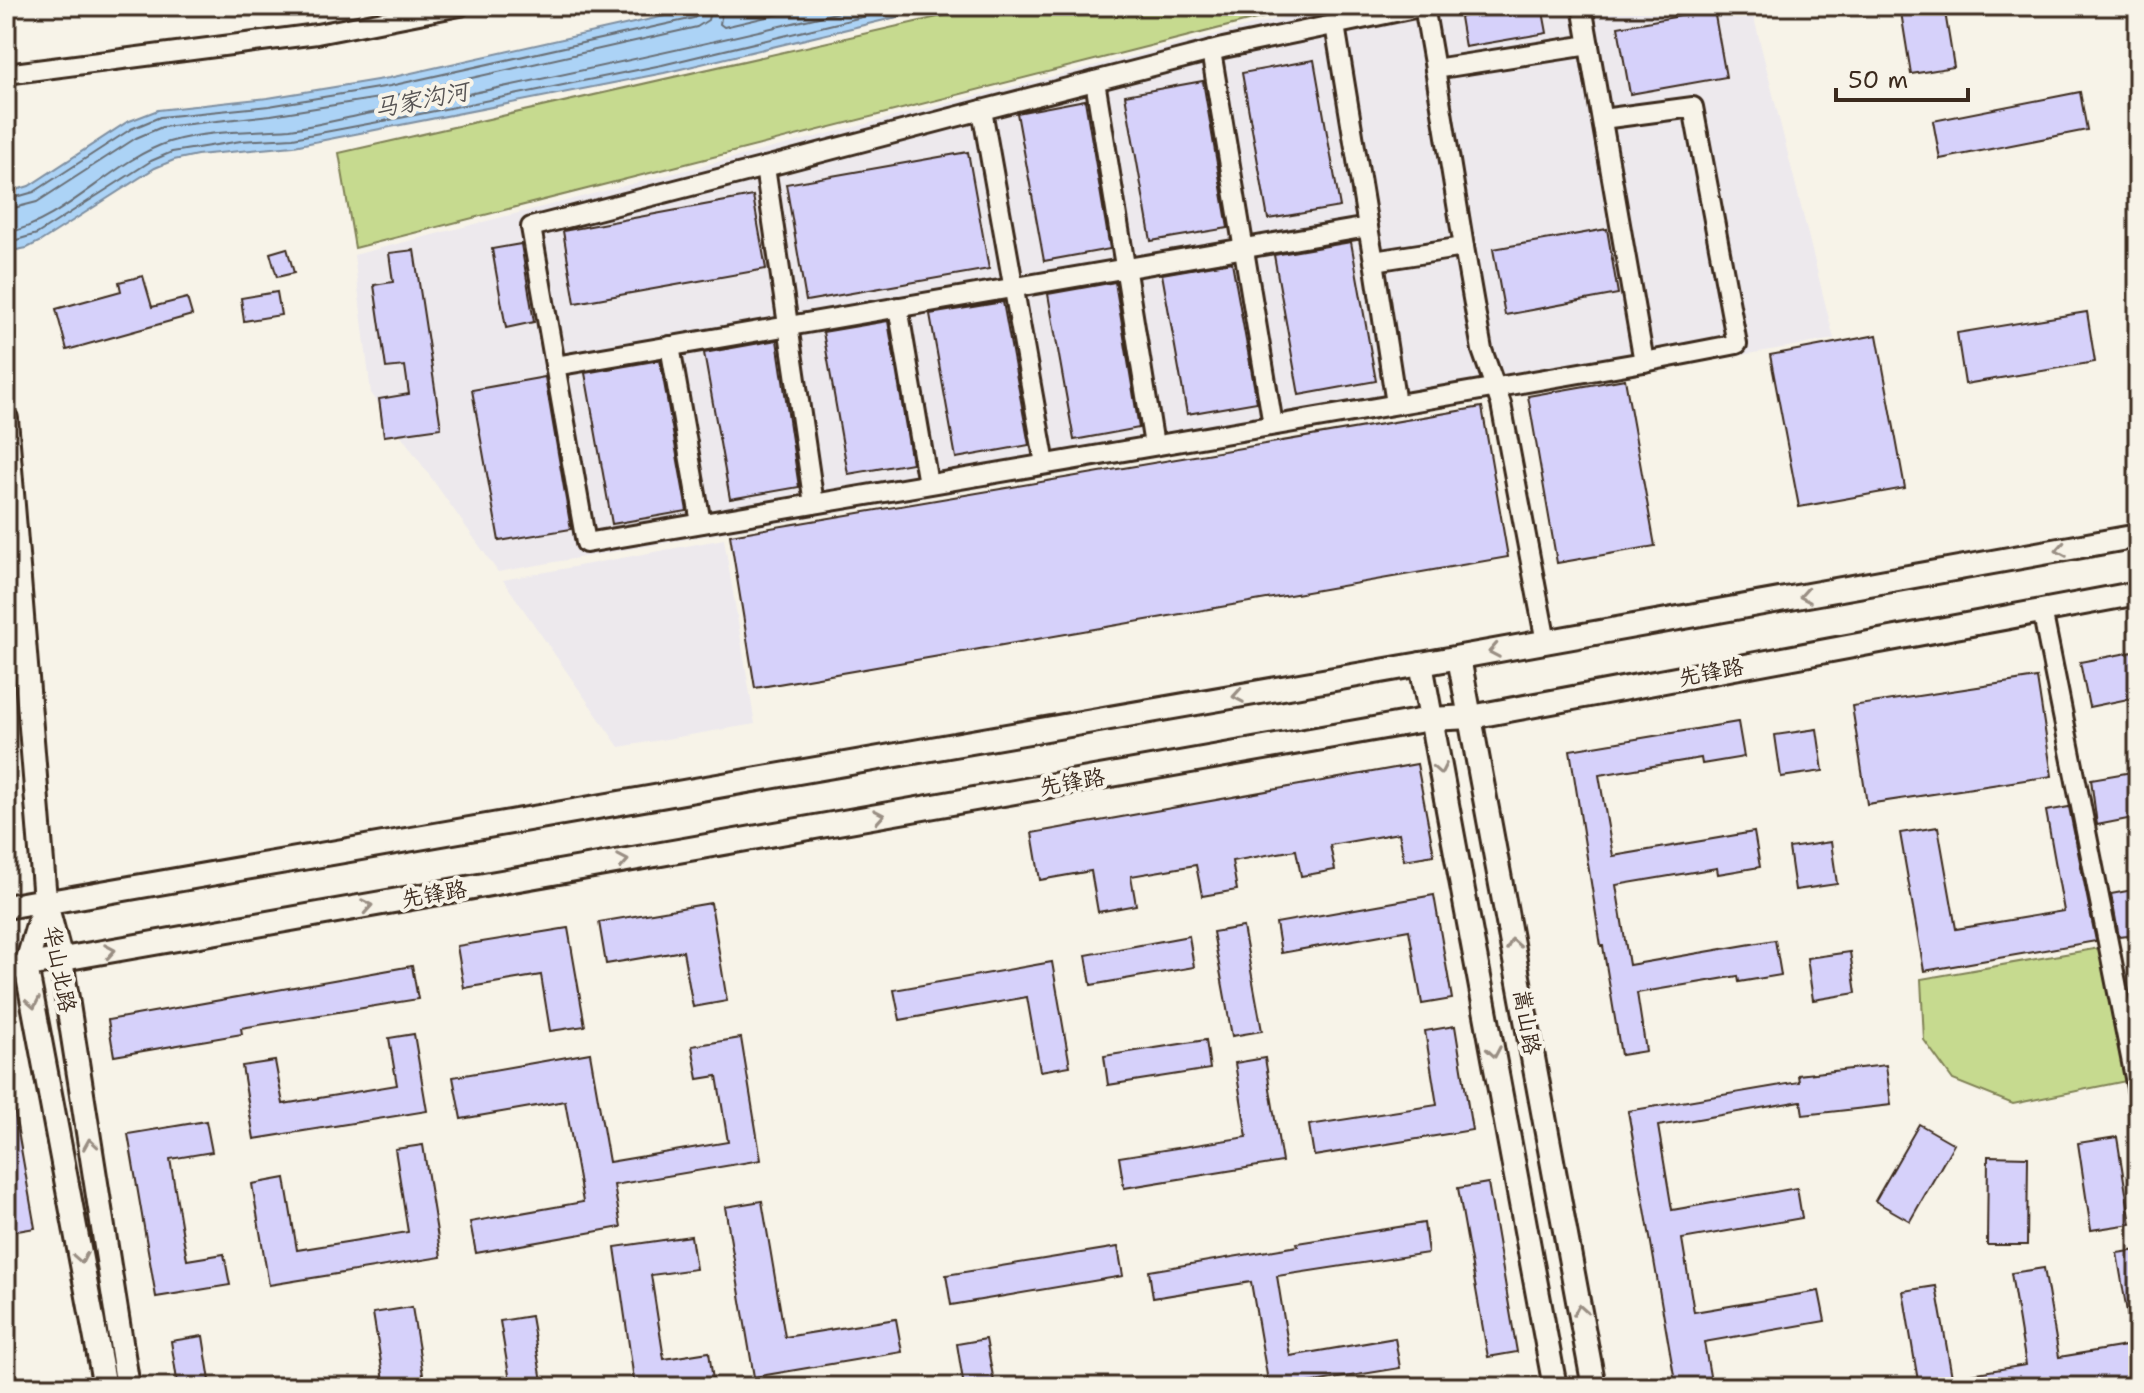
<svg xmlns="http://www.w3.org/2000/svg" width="2144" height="1393" viewBox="0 0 2144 1393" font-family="'Shantell Sans','LXGW WenKai TC',sans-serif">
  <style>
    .built { fill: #ede9ed }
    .green { fill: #c6da8f; stroke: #808256; stroke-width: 2 }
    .water { fill: #acd3f6; stroke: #7f8fa0; stroke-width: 2 }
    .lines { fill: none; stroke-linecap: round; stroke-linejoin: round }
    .shore { stroke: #686e74; stroke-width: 2 }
    .building { fill: #d6d1fa; stroke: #3b2a1e; stroke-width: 2 }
    .minor-casing { stroke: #3b2a1e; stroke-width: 24 }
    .major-casing { stroke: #3b2a1e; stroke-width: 28 }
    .minor { stroke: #f7f3e8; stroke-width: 18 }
    .major { stroke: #f7f3e8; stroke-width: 22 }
    .oneway { stroke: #998e83 }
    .labels { text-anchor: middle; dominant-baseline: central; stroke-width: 8; stroke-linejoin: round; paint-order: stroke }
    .street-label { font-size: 22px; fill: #3b2a1e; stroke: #f7f3e8 }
    .water-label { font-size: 24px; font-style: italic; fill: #575454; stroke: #f7f3e8 }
  </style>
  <rect width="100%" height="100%" fill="#f7f3e8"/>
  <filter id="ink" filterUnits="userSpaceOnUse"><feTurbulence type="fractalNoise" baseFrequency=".0125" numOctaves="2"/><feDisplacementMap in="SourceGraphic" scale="16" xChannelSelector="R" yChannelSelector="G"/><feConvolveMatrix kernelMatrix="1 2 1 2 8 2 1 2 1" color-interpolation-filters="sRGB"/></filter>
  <g filter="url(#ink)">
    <g class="built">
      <path d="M1327,6h424l83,333 -1336,233 -127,-179 -17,-138z"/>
      <path d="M724,539l31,185 -136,23 -116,-167z"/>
    </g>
    <g class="green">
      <path d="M986,6h321l-952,242 -16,-95z"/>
      <path d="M2100,948l26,133 -113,23 -60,-24 -29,-40 -3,-61z"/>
    </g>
    <path class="water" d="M709,6h234l-279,67 -370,73 -97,9 -23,5 -19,8 -114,73 -14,7 -21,4v-59l23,-7 98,-64 31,-12 110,-12 121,-20z"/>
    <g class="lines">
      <g class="shore">
        <path d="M723,6l-3,18 4,3 90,-21"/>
        <path d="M6,200l28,-8 97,-63 29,-12 109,-11 121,-20 304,-68 6,-4 1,-8"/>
        <path d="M6,210l31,-8 99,-64 26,-11 109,-12 121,-19 305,-69 11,-7 3,-14"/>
        <path d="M6,233c58,-11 107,-73 163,-91 39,-12 81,-10 121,-13 23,-3 48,-9 71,-14 169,-32 337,-69 504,-109"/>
        <path d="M6,243l31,-9 114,-73 21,-9 69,-11 52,-3 112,-21 257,-52 246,-59"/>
      </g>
    </g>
    <g class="building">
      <path d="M1522,6h20l5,27 -82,14 -5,-30z"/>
      <path d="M1900,6h44l10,61 -43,7z"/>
      <path d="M1714,10l12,67 -96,17 -12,-67z"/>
      <path d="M1314,60l26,147 -72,12 -26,-146z"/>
      <path d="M1203,81l25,147 -77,13 -26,-146z"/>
      <path d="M2080,92l7,38 -147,29 -7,-38z"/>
      <path d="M1085,100l25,149 -66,12 -27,-148z"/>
      <path d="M968,152l21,117 -183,32 -20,-117z"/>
      <path d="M753,196l13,73 -191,34 -12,-72z"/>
      <path d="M1607,229l11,65 -113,21 -12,-66z"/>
      <path d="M1351,242l25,139 -77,14 -25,-140z"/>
      <path d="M521,244l13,78 -28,6 -14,-79z"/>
      <path d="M287,248l7,25 -17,4 -7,-24z"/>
      <path d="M414,250l27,178 -57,8 -5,-37 30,-5 -4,-28 -19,2 -12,-83 19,-3 -4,-29z"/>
      <path d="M1232,262l25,140 -70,12 -25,-140z"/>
      <path d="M143,276l9,31 35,-9 5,17 -125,35 -11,-41 65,-18 -2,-9z"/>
      <path d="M1115,282l24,146 -65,12 -26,-146z"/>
      <path d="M277,292l4,23 -37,6 -3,-23z"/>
      <path d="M1003,302l26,143 -73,13 -26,-144z"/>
      <path d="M2087,312l8,50 -130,22 -8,-51z"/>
      <path d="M888,321l24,142 -64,11 -25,-142z"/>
      <path d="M1877,335l28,153 -106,19 -29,-152z"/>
      <path d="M777,340l22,147 -69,12 -26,-146z"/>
      <path d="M660,360l27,151 -75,13 -27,-151z"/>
      <path d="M545,377l26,152 -72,12 -27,-151z"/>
      <path d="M1625,379l30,167 -98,17 -29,-167z"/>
      <path d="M1482,407l26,150 -753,131 -25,-153z"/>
      <path d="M2138,651v46l-49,10 -9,-45z"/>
      <path d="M2037,678l15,98 -185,28 -15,-98z"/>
      <path d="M1738,722l6,35 -42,7 -1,-6 -102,17 14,81 141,-24 6,35 -42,7 -1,-6 -101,17 13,80 146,-25 6,35 -42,7 -1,-6 -101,17 9,58 -25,4 -18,-109h-2l-31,-196z"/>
      <path d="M1817,729l6,42 -42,6 -6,-42z"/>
      <path d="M1417,764l17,91 -30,5 -5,-27 -69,12 5,25 -34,6 -5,-26 -64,11 5,29 -35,6 -6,-31 -65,11 5,29 -38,7 -7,-41 -51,9 -8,-47z"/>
      <path d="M2138,771v46l-41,8 -6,-46z"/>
      <path d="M2069,807l27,134 -172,30 -24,-138 38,-6 18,102 108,-18 -18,-100z"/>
      <path d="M1831,842l6,42 -42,6 -6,-42z"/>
      <path d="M2138,889v46l-19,2 -8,-43z"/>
      <path d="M1434,895l18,104 -30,5 -13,-74 -128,23 -5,-30z"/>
      <path d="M711,903l16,98 -34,6 -10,-56 -77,13 -7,-42z"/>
      <path d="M1243,927l19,104 -30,5 -19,-104z"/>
      <path d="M568,928l17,98 -35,5 -9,-56 -77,13 -7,-42z"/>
      <path d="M1189,936l5,31 -103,18 -5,-30z"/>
      <path d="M1850,952l6,41 -43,7 -6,-42z"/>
      <path d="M1052,962l18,104 -30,5 -13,-74 -127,23 -6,-30z"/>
      <path d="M412,966l6,33 -177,29 1,6 -128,22 -6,-36z"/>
      <path d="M1455,1026l17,104 -158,26 -5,-31 128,-20 -12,-74z"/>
      <path d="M414,1034l13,77 -173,28 -12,-73 33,-5 8,43 114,-19 -8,-47z"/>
      <path d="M741,1038l20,122 -147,25 7,42 -145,26 -6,-31 113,-20 -18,-101 -104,18 -8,-42 137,-24 19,109 119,-20 -11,-66 -19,3 -6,-33z"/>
      <path d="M1206,1040l4,29 -102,16 -4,-29z"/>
      <path d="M1265,1058l17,104 -158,26 -5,-31 128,-20 -12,-74z"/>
      <path d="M1886,1065l5,40 -88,10 -2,-14 -143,25 14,84 125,-22 5,30 -120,21 12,73 125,-21 6,30 -121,21 8,45h-36l-48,-276 171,-29 -1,-7z"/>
      <path d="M13,1103l22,125 -29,5v-129z"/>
      <path d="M206,1121l6,31 -42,7 17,101 37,-6 6,31 -74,12 -28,-163z"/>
      <path d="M1919,1124l35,20 -44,77 -35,-20z"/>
      <path d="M2117,1137l14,87 -40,6 -13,-87z"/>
      <path d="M423,1145l18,112 -172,28 -17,-101 33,-6 12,72 111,-18 -13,-83z"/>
      <path d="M1988,1156l40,1 -1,88h-40z"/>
      <path d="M1488,1183l29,169 -29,5 -30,-169z"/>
      <path d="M762,1201l23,136 111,-18 6,33 -148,25 -29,-170z"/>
      <path d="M1424,1223l4,30 -151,23 13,80 105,-18 5,30 -117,19h-14l-18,-105 -98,16 -4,-27 149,-25 -1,-3z"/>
      <path d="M691,1236l5,33 -45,6 13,84 45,-7 5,35h-79l-20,-140z"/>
      <path d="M1118,1247l5,29 -172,29 -5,-30z"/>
      <path d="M2138,1250v79l-8,1 -13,-77z"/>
      <path d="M2044,1268l15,89 79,-13v32l-65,11h-154l-16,-96 33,-5 16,91 74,-12 -15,-92z"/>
      <path d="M412,1307l13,80h-40l-12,-74z"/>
      <path d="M531,1316l12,71h-32l-11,-66z"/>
      <path d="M203,1336l8,51h-33l-7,-46z"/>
      <path d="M986,1339l9,48h-31l-7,-43z"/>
    </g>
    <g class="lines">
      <g class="minor-casing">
        <g id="minor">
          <path d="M1424,6l11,63"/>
          <path d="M1582,6l62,356"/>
          <path d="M1335,25l33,202"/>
          <path d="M1211,51l62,374"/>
          <path d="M6,74l311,-40 143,-28"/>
          <path d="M1095,81l59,364"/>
          <path d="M765,167l217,-57"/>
          <path d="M1464,247l-29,-178 154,-24"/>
          <path d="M1374,261l22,143"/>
          <path d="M898,307l30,177"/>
          <path d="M670,346l31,177"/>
          <path d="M555,366l813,-139 6,34 90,-14 18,103 19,54 45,238"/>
          <path d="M1045,464l-63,-354 241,-62 201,-42"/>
          <path d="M814,504l-49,-337 -234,60 55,316 1058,-181 93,-18 -44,-237 -91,12"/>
          <path d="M2042,610l96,483"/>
        </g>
      </g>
      <g class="major-casing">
        <g id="major">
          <path d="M6,419l39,481 16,60 67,427"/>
          <path d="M1459,658l135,729"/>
          <path d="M1421,664l134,723"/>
          <path d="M45,901l-19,65 79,421"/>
          <path d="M6,907l39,-7 10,1 1366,-237 717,-128"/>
          <path d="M6,969l1424,-250 41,-2 667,-124"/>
        </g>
      </g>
      <use href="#minor" class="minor"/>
      <use href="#major" class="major"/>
    </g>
    <defs><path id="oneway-chevron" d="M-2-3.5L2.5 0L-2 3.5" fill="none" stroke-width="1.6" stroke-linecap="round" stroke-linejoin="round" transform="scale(2)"/></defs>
    <g class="oneway">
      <use href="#oneway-chevron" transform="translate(2061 550) rotate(170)"/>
      <use href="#oneway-chevron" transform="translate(1805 596) rotate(170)"/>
      <use href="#oneway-chevron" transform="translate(1494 651) rotate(170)"/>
      <use href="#oneway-chevron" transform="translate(1238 696) rotate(170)"/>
      <use href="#oneway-chevron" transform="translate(1440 769) rotate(79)"/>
      <use href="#oneway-chevron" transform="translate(879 816) rotate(-10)"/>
      <use href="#oneway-chevron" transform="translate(623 861) rotate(-10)"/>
      <use href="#oneway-chevron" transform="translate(367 906) rotate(-10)"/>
      <use href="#oneway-chevron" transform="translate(1513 944) rotate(-100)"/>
      <use href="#oneway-chevron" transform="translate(110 951) rotate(-10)"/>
      <use href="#oneway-chevron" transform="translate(33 1003) rotate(79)"/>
      <use href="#oneway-chevron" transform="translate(1494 1052) rotate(80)"/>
      <use href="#oneway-chevron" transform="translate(90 1144) rotate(-99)"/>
      <use href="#oneway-chevron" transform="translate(81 1258) rotate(79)"/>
      <use href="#oneway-chevron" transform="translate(1580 1310) rotate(-100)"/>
    </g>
  </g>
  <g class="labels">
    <g class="street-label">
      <text transform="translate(1711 672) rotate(-11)">先锋路</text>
      <text transform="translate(1072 782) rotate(-10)">先锋路</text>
      <text transform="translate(434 894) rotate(-10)">先锋路</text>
      <text transform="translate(60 969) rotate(79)">华山北路</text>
      <text transform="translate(1527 1022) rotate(80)">嵩山路</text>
    </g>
    <g class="water-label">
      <text transform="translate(421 100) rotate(-11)">马家沟河</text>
    </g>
  </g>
  <rect width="2144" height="1393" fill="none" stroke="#f7f3e8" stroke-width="32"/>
  <rect x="16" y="16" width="2112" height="1361" fill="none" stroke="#3b2a1e" stroke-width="3" filter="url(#ink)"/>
  <path d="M1836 88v12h132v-12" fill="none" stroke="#3b2a1e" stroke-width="4"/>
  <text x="1848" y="88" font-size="24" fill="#3b2a1e" stroke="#f7f3e8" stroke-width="6" paint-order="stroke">50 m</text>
</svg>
